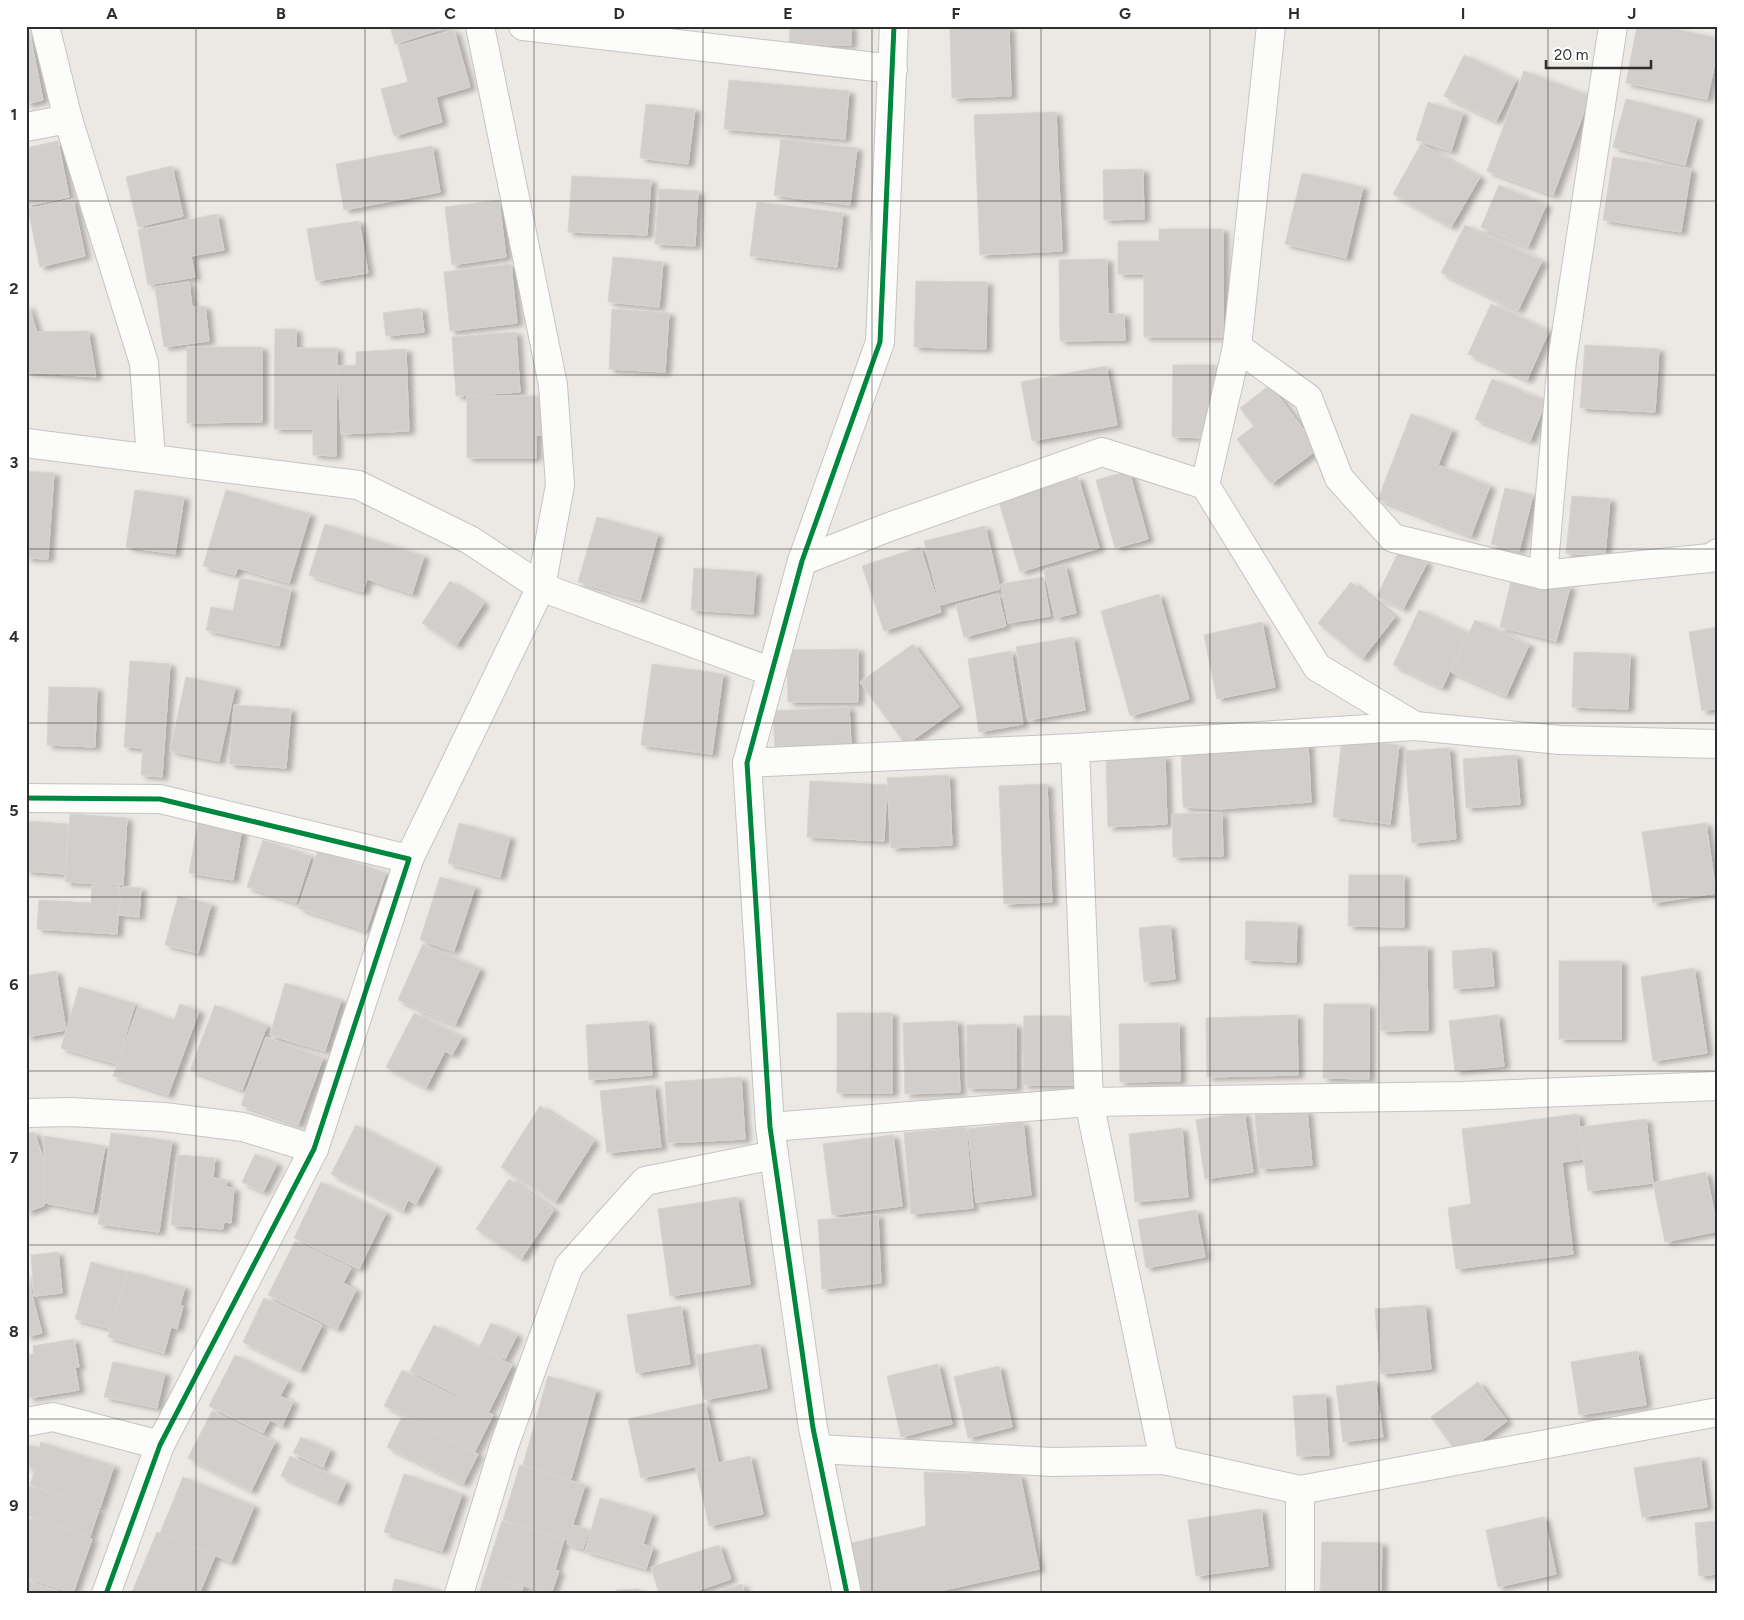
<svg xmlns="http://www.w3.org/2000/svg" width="1744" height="1620" viewBox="0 0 1744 1620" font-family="Figtree,sans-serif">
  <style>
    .building { fill: #d1cecb; stroke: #d7d4d0; filter: url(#shadow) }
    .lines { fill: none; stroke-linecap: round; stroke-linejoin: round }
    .minor-casing { stroke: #c5c4c5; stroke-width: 30 }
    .tertiary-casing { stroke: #c5c4c5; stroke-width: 30 }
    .minor { stroke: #fcfcfb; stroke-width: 28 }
    .tertiary { stroke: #fcfcfb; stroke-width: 28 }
    .cycleway-casing { stroke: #fff; stroke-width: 8 }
    .cycleway { stroke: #00873e; stroke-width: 5 }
    .grid { fill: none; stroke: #2e2e2e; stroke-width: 1; stroke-opacity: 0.55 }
    .neatline { fill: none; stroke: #2e2e2e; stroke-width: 2 }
    .grid-label { font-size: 16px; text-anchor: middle; font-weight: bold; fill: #2e2e2e }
  </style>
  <defs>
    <filter id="shadow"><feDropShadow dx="5.5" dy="3" stdDeviation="2.5" flood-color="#0004"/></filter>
  </defs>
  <rect width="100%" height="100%" fill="#ece8e4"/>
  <g class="building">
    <path d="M390,26h61l-56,18z"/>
    <path d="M790,26h61v19l-62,-1z"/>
    <path d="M1637,26h23l58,12v11l-11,50 -81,-16z"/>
    <path d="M1009,27l2,69 -59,2 -2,-69z"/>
    <path d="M454,30l16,57 -34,10 6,25 -48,14 -13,-47 27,-7 -10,-36z"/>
    <path d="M26,31h3l14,69 -17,4z"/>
    <path d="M1464,55l52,25 -20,41 -52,-25z"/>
    <path d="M1524,71l66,25 -37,99 -66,-24z"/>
    <path d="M729,80l120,11 -4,48 -121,-10z"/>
    <path d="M1626,99l71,18 -12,48 -72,-18z"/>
    <path d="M1428,102l35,11 -12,38 -35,-11z"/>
    <path d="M646,104l49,5 -7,55 -48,-6z"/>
    <path d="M1056,112l6,139 -82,4 -6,-140z"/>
    <path d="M781,139l76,9 -7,57 -76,-10z"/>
    <path d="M58,141l11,56 -43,9v-58z"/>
    <path d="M1421,144l59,33 -29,50 -58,-33z"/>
    <path d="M432,146l8,46 -96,18 -8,-46z"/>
    <path d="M1613,157l78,12 -10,63 -78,-12z"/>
    <path d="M172,166l11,50 -45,11 -12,-50z"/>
    <path d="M1143,169l1,50 -40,1 -1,-50z"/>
    <path d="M1302,173l61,14 -17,71 -61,-14z"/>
    <path d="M572,176l79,4 -4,55 -79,-3z"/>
    <path d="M1499,185l47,20 -18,42 -47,-20z"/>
    <path d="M659,189l39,2 -3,55 -40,-2z"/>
    <path d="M73,199l12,57 -45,11 -12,-58z"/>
    <path d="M499,200l7,57 -54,8 -7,-58z"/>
    <path d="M757,202l86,11 -6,54 -87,-11z"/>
    <path d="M217,214l7,36 -33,6 4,21 -47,8 -10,-55z"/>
    <path d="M359,221l9,52 -52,8 -9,-52z"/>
    <path d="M1465,225l77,36 -24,49 -77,-37z"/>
    <path d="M1159,229h64v108h-79v-63h-26v-33h41z"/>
    <path d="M613,257l50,5 -4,45 -51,-5z"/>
    <path d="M1107,259l1,55h16l1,26 -65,1 -1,-81z"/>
    <path d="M511,264l6,59 -67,8 -6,-59z"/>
    <path d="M916,281l71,1 -1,67 -72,-2z"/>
    <path d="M189,282l3,25 13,-1 4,35 -45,6 -9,-60z"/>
    <path d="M1491,304l58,27 -22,49 -59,-26z"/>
    <path d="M28,305l9,27 51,-1 8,46 -70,-5v-66z"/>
    <path d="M421,308l3,24 -38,4 -3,-23z"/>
    <path d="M612,309l57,4 -4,59 -56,-3z"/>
    <path d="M275,329h21v19h41l-1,108 -23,-1v-26h-39z"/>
    <path d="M516,332l4,60 -64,4 -4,-59z"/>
    <path d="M1585,345l74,4 -4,63 -75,-4z"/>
    <path d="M187,347h75v75l-75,1z"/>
    <path d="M406,349l3,82 -68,3 -3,-68 18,-1v-13z"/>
    <path d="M1173,365h42l-1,73 -42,-1z"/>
    <path d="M1106,366l11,59 -85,16 -11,-59z"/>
    <path d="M1492,379l54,22 -16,40 -55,-22z"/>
    <path d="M1270,385l48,64 -47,35 -34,-45 17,-13 -14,-18z"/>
    <path d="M467,396h78v40l-9,-1v23h-69z"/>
    <path d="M1411,414l41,16 -14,35 52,21 -19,50 -93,-37z"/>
    <path d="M26,471l28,2 -6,86 -22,-1z"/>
    <path d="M1129,471l19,68 -33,9 -19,-68z"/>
    <path d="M1078,477l21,71 -79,24 -21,-70z"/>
    <path d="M1505,488l28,7 -14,56 -28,-7z"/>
    <path d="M135,490l49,7 -9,57 -49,-7z"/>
    <path d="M226,490l84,24 -21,69 -51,-15 -3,7 -32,-9z"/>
    <path d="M1572,496l38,3 -5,57 -39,-3z"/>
    <path d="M597,517l61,17 -18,66 -62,-18z"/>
    <path d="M325,524l99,32 -12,38 -45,-15 -4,13 -54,-17z"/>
    <path d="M985,526l15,63 -60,16 -16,-64z"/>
    <path d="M920,547l21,65 -57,19 -22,-65z"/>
    <path d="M1400,549l27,14 -24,46 -26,-13z"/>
    <path d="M1065,565l11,48 -21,5 -11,-48z"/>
    <path d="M694,568l62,4 -3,42 -62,-4z"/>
    <path d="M1513,573l57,14 -14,54 -56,-14z"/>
    <path d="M1043,577l7,39 -42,7 -7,-39z"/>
    <path d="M240,578l51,11 -12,57 -73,-16 5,-23 22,4z"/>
    <path d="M450,581l34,22 -28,43 -34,-23z"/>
    <path d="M1351,582l44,35 -33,42 -44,-36z"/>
    <path d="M998,594l8,32 -42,11 -8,-32z"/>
    <path d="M1159,594l30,105 -59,17 -29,-105z"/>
    <path d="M1419,610l49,23 -26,55 -49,-23z"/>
    <path d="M1475,620l54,25 -23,51 -55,-24z"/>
    <path d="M1262,622l13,65 -58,12 -13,-64z"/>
    <path d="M1718,627v81l-16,3 -13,-79z"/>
    <path d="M1073,637l12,73 -57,10 -12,-73z"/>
    <path d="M913,644l46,63 -53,38 -46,-63z"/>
    <path d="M858,649v53h-70l-1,-52z"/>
    <path d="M1011,651l12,73 -44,8 -11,-73z"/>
    <path d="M1574,652l56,2 -2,55 -56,-2z"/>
    <path d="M130,661l40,3 -8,113 -21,-2 2,-27 -19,-1z"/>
    <path d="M652,664l71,10 -11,80 -71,-9z"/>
    <path d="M186,677l49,10 -16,74 -49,-10z"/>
    <path d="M49,687l48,1 -2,59 -48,-2z"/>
    <path d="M234,705l57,4 -5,59 -57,-4z"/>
    <path d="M849,707l2,37 -76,6 -2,-39z"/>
    <path d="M1342,738l57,7 -9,79 -57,-7z"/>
    <path d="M1308,743l3,59 -92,7 -36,-2 -2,-58z"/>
    <path d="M1449,748l7,91 -44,4 -7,-92z"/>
    <path d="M1516,755l4,49 -54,4 -3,-49z"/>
    <path d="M1165,756l2,68 -59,3 -2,-69z"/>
    <path d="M949,775l3,70 -61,3 -4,-70z"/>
    <path d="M810,781l77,4 -3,56 -77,-4z"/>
    <path d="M1047,784l5,118 -48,2 -5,-118z"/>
    <path d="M1222,813l1,43 -50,1 -1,-43z"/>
    <path d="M70,814l57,4 -4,67 -58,-3z"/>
    <path d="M26,821l42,3 -3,50 -39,-3z"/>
    <path d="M198,821l44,7 -9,52 -44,-7z"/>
    <path d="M459,823l51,14 -10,40 -52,-14z"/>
    <path d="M1706,823l10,70 -63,10 -11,-71z"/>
    <path d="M263,840l48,16 -15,47 -49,-16z"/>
    <path d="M318,850l68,23 -20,58 -68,-23z"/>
    <path d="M1349,875h55v52l-56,-1z"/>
    <path d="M440,877l35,10 -21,64 -34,-11z"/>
    <path d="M92,885l28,2 -3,47 -80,-5 2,-29 52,3z"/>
    <path d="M122,887l19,1 -2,29 -20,-2z"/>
    <path d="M178,896l33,8 -13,49 -33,-8z"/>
    <path d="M1246,921l51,2 -1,39 -51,-2z"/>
    <path d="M1170,925l5,54 -31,3 -5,-54z"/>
    <path d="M423,944l57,25 -25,56 -57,-25z"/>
    <path d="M1427,946l1,84 -47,1 -2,-84z"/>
    <path d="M1491,948l3,38 -40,3 -2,-38z"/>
    <rect x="1559" y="961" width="62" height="78"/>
    <path d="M1694,968l13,85 -54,8 -12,-84z"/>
    <path d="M56,971l10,59 -40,7v-61z"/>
    <path d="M285,983l56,17 -16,51 -55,-16z"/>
    <path d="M79,987l56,17 -18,60 -56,-16z"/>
    <path d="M180,1004l19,7 -31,84 -55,-19 25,-69 36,13z"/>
    <path d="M1324,1004h45v75l-46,-1z"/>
    <path d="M215,1005l52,21 -25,64 -52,-20z"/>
    <path d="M414,1013l48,24 -10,18 -7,-4 -19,37 -40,-21z"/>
    <rect x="837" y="1013" width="55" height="80"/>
    <path d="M1297,1015l1,60 -91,2 -1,-59z"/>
    <path d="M1498,1015l6,51 -49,5 -6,-50z"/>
    <path d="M1024,1016h55l-1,69h-55z"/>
    <path d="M648,1021l4,54 -63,5 -3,-55z"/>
    <path d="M957,1021l3,71 -55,2 -2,-71z"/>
    <path d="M1179,1023l1,58 -60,1 -1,-58z"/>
    <path d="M1016,1024v64h-49v-63z"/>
    <path d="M266,1037l57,21 -25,67 -57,-20z"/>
    <path d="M741,1077l4,62 -77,4 -3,-61z"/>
    <path d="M654,1085l7,62 -54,6 -7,-62z"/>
    <path d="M540,1106l54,35 -39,61 -54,-35z"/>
    <path d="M1307,1111l5,54 -52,4 -5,-54z"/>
    <path d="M1244,1112l9,60 -48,7 -9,-59z"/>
    <path d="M1578,1114l6,45 -22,3 11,92 -117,15 -8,-61 23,-4 -9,-75z"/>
    <path d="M1646,1119l7,64 -65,8 -8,-64z"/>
    <path d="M1023,1122l8,73 -55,7 -8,-73z"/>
    <path d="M356,1125l80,41 -20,38 -8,-4 -5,11 -72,-37z"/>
    <path d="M966,1127l7,81 -62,6 -7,-81z"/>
    <path d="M1182,1128l6,69 -53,5 -6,-68z"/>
    <path d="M34,1132l10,28v46l-18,6v-78z"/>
    <path d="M111,1133l61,8 -13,91 -61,-8z"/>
    <path d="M893,1135l9,71 -70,9 -9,-71z"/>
    <path d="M44,1136l61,10 -12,66 -48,-9z"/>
    <path d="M255,1154l22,10 -14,28 -21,-10z"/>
    <path d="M177,1155l38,3 -2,20 14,2 -1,7 8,1 -3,35 -7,-1 -1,7 -52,-4z"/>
    <path d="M1706,1172l12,59 -53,11 -12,-59z"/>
    <path d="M509,1179l45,31 -33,49 -45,-30z"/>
    <path d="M321,1182l65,31 -27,56 -65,-31z"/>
    <path d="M737,1197l13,87 -80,12 -12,-87z"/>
    <path d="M1196,1210l9,47 -59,11 -8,-48z"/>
    <path d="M878,1215l3,68 -59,6 -4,-69z"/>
    <path d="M295,1241l56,27 -8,15 13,7 -19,39 -69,-34z"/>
    <path d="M58,1252l4,41 -28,3 -3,-41z"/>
    <path d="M91,1262l36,10 -16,57 -36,-10z"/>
    <path d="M128,1271l57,16 -5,18 3,1 -6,23 -6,-2 -7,26 -56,-16z"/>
    <path d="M26,1273l16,60 -16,4z"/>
    <path d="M264,1298l58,27 -22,45 -57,-28z"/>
    <path d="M1425,1305l6,64 -50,5 -6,-65z"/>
    <path d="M681,1306l9,58 -54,9 -9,-58z"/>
    <path d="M491,1323l26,12 -12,24 -26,-11z"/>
    <path d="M434,1325l78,40 -23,46 -79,-40z"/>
    <path d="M74,1339l5,28h-4l4,23 -50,8 -3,-20v-23l8,-1 -1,-8z"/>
    <path d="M759,1344l8,44 -63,12 -8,-45z"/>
    <path d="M1637,1351l9,54 -67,10 -8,-53z"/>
    <path d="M235,1355l53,26 -8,15 13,6 -11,24 -12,-6 -7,13 -54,-27z"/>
    <path d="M113,1362l52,11 -8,35 -53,-11z"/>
    <path d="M938,1364l14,60 -51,13 -14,-61z"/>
    <path d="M999,1366l13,61 -44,11 -14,-61z"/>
    <path d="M402,1370l91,45 -18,36 -91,-45z"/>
    <path d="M548,1376l48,14 -25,89 -48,-14z"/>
    <path d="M1375,1381l8,56 -40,5 -7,-56z"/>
    <path d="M1478,1382l29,39 -47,36 -29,-40z"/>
    <path d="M1325,1394l4,61 -32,1 -4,-60z"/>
    <path d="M705,1403l13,59 -77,16 -13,-59z"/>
    <path d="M212,1411l63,31 -24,49 -63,-33z"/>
    <path d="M402,1417l76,37 -15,30 -76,-37z"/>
    <path d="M301,1437l29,13 -7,17 -30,-14z"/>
    <path d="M41,1442l73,24 -14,42 -70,-23 5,-16 -9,-3v-22l13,4z"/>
    <path d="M290,1456l56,26 -9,20 -56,-26z"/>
    <path d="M750,1456l13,58 -54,12 -13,-58z"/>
    <path d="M1700,1457l7,50 -65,10 -8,-49z"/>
    <path d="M520,1465l65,20 -17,55 -65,-20z"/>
    <path d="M924,1472l96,3 19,94 -113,25h-64l-11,-51 75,-17z"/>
    <path d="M404,1474l58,20 -20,57 -58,-19z"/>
    <path d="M183,1477l71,29 -23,56 -71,-29z"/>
    <path d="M30,1486l69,24 -9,27 -64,-22v-18z"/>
    <path d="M600,1498l52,16 -9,30 10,4 -7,21 -61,-18z"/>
    <path d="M1261,1509l7,57 -72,10 -8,-56z"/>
    <path d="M26,1517l66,22 -19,54 -47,-15z"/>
    <path d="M1544,1517l12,57 -58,13 -12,-57z"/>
    <path d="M502,1521l62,19 -9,30 4,1 -8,23 -66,-20z"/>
    <path d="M1718,1521v53l-19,2 -4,-53z"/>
    <path d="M573,1525l16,5 -6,19 -16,-5z"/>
    <path d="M157,1532l58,24 -16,38h-63l-4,-2z"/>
    <path d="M1322,1542l60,1 -1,51 -61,-2z"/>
    <path d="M719,1545l12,34 -44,15h-28l-8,-27z"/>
    <path d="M485,1574l38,13 -2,7h-42z"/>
    <path d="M395,1579l41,10 -1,5h-44z"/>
    <path d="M26,1580l41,14h-41z"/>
    <path d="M742,1584l3,10h-35z"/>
    <path d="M639,1589v5h-23v-4z"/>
  </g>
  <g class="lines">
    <g class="minor-casing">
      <g id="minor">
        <path d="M45,26l23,93 76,244 7,95"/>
        <path d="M523,26l370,43"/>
        <path d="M1271,26l-34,321 -32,138 112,182 98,59 145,14 158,4"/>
        <path d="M26,127l42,-8"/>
        <path d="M1237,347l71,51 31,80 54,60 150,37 167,-17 8,-5"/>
        <path d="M26,443l332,42 112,55 71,47 231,85"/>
        <path d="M802,561l87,-34 213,-75 103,33"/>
        <path d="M1543,575l19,-215 51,-334"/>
        <path d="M1075,748l340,-22"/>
        <path d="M747,763l328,-15 14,354 75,358"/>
        <path d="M26,798l134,1 249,60 -95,290 -154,296 -54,149"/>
        <path d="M409,859l132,-272 19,-102 -7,-100 -73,-359"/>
        <path d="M26,1113l44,-1 94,5 79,10 71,22"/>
        <path d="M770,1127l319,-25 374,-6 255,-10"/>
        <path d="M26,1422l27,-5 107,28"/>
        <path d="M818,1449l234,13 112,-2 136,30 418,-78"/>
        <path d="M1300,1490v104"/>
        <path d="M459,1594l45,-148 65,-180 76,-85 129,-26"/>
      </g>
    </g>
    <g class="tertiary-casing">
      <path id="tertiary" d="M847,1594l-34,-166 -43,-301 -23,-364 55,-202 78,-219 14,-316"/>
    </g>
    <use href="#minor" class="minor"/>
    <use href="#tertiary" class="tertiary"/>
    <g class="cycleway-casing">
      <g id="cycleway">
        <path d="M26,798l134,1 249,60 -95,290 -154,296 -54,149"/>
        <path d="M847,1594l-34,-166 -43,-301 -23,-364 55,-202 78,-219 14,-316"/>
      </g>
    </g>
    <use href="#cycleway" class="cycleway"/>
  </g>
  <path class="grid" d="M196,26v1568M365,26v1568M534,26v1568M703,26v1568M872,26v1568M1041,26v1568M1210,26v1568M1379,26v1568M1548,26v1568M26,201h1692M26,375h1692M26,549h1692M26,723h1692M26,897h1692M26,1071h1692M26,1245h1692M26,1419h1692"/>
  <rect width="1744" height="1620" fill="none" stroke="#ffffff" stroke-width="55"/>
  <path d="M1546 60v8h105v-8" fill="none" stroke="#2e2e2e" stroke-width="2.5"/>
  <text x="1554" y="60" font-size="15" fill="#2e2e2e" stroke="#ffffff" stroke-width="4" paint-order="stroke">20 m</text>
  <rect x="28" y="28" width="1688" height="1564" class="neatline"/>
  <g class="grid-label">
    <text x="112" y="19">A</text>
    <text x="281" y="19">B</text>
    <text x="450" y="19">C</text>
    <text x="619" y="19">D</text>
    <text x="788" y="19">E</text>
    <text x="956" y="19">F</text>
    <text x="1125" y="19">G</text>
    <text x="1294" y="19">H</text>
    <text x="1463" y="19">I</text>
    <text x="1632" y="19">J</text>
    <text x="14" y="120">1</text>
    <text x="14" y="294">2</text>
    <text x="14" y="468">3</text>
    <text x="14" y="642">4</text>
    <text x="14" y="816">5</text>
    <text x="14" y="990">6</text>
    <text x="14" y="1163">7</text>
    <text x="14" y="1337">8</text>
    <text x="14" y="1511">9</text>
  </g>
</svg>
